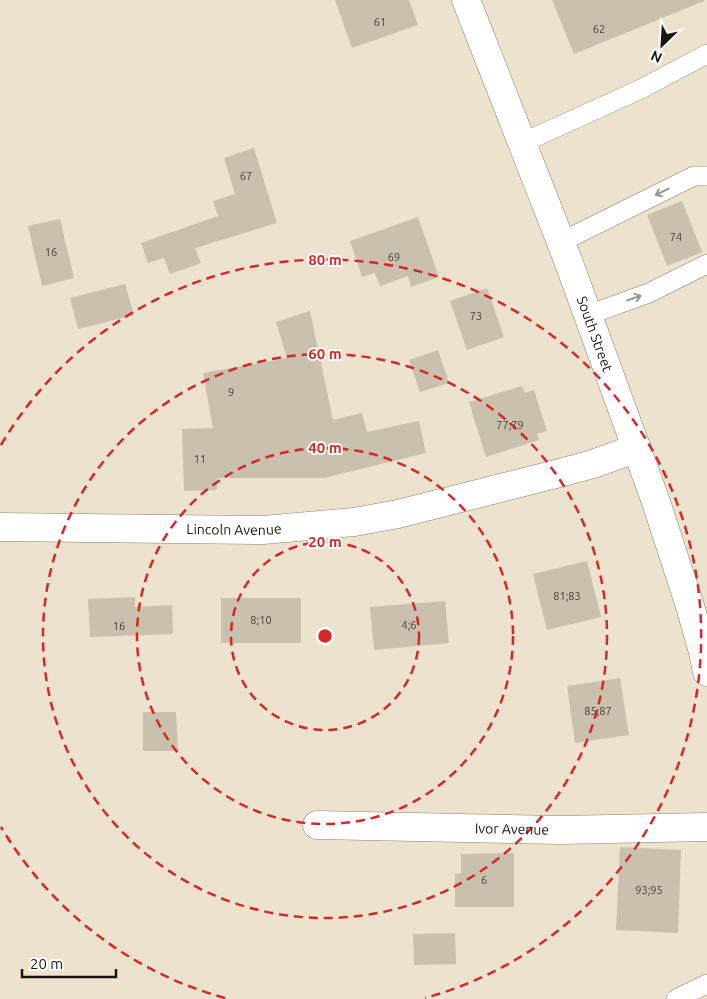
<svg xmlns="http://www.w3.org/2000/svg" width="707" height="999" viewBox="0 0 707 999" font-family="Ubuntu,sans-serif">
  <style>
    .building { fill: #c9c0ad }
    .lines { fill: none; stroke-linecap: round; stroke-linejoin: round }
    .lane-casing { stroke: #8a816f; stroke-width: 20 }
    .street-casing { stroke: #8a816f; stroke-width: 29 }
    .secondary-casing { stroke: #8a816f; stroke-width: 29 }
    .lane { stroke: #fff; stroke-width: 19 }
    .street { stroke: #fff; stroke-width: 28 }
    .secondary { stroke: #fff; stroke-width: 28 }
    .oneway { stroke: #979693 }
    .ring { fill: none; stroke: #d62828; stroke-width: 2.5; stroke-dasharray: 9 6 }
    .labels { text-anchor: middle; dominant-baseline: central; stroke-width: 4; stroke-linejoin: round; paint-order: stroke }
    .number-label { font-size: 11px; fill: #444036 }
    .street-label { font-size: 14px; fill: #18150e; stroke: #fff }
    .centre { fill: #d62828; stroke: #fff; stroke-width: 2.5 }
    .ring-label { font-size: 15px; text-anchor: middle; font-weight: bold; fill: #d62828; stroke: #fff; stroke-width: 4; stroke-linejoin: round; paint-order: stroke }
  </style>
  <rect width="100%" height="100%" fill="#ece2ce"/>
  <g class="building">
    <path d="M335,0h74l9,25 -66,23z"/>
    <path d="M552,0h152v1l-130,53z"/>
    <path d="M254,148l23,75 -82,25 6,15 -31,11 -6,-16 -16,5 -7,-20 77,-27 -5,-15 22,-7 -11,-36z"/>
    <path d="M682,201l20,51 -35,14 -20,-51z"/>
    <path d="M418,217l21,60 -28,10 -3,-11 -28,10 -5,-13 -13,4 -12,-36z"/>
    <path d="M60,219l14,59 -32,8 -14,-60z"/>
    <path d="M125,284l9,31 -56,14 -8,-31z"/>
    <path d="M487,288l17,49 -37,13 -17,-49z"/>
    <path d="M310,311l23,109 29,-7 5,19 52,-11 7,32 -102,25h-107v12l-33,1 -2,-62 31,-1 -10,-55 84,-15 -11,-36z"/>
    <path d="M438,350l11,33 -29,9 -11,-32z"/>
    <path d="M522,386l3,7 9,-3 13,41 -10,3 2,6 -53,17 -17,-55z"/>
    <path d="M587,561l14,56 -54,13 -14,-56z"/>
    <path d="M135,597v10l37,-2 1,29 -83,3 -2,-38z"/>
    <rect x="221" y="598" width="80" height="45"/>
    <path d="M445,601l4,42 -75,7 -4,-43z"/>
    <path d="M620,678l9,57 -54,8 -8,-57z"/>
    <path d="M143,712h33l2,39h-35z"/>
    <path d="M620,847l61,3 -3,83 -62,-3z"/>
    <path d="M514,853v54h-59v-33l6,-1v-19z"/>
    <path d="M455,933l1,31 -42,1 -1,-31z"/>
  </g>
  <g class="lines">
    <g class="lane-casing">
      <g id="lane">
        <path d="M522,143l119,-54 66,-35"/>
        <path d="M561,242l133,-66h13"/>
        <path d="M588,315l61,-22 58,-29"/>
        <path d="M676,999l31,-15"/>
      </g>
    </g>
    <g class="street-casing">
      <g id="street">
        <path id="s1" d="M0,527l263,3 91,-8 44,-8 154,-39 41,-11 44,-16"/>
        <path id="s2" d="M317,825l244,5 146,-3"/>
      </g>
    </g>
    <g class="secondary-casing">
      <g id="secondary">
        <path id="s3" d="M466,0l100,255 90,247 34,104 13,46 4,20"/>
      </g>
    </g>
    <use href="#lane" class="lane"/>
    <use href="#street" class="street"/>
    <use href="#secondary" class="secondary"/>
  </g>
  <defs><path id="oneway-shaft" d="M-6 0H5M1.5-3L5.5 0L1.5 3" fill="none" stroke-width="1.6" stroke-linecap="round" stroke-linejoin="round" transform="scale(1.25)"/></defs>
  <g class="oneway">
    <use href="#oneway-shaft" transform="translate(662 192) rotate(154)"/>
    <use href="#oneway-shaft" transform="translate(634 298) rotate(-20)"/>
  </g>
  <g class="ring">
    <circle cx="325" cy="636" r="94"/>
    <circle cx="325" cy="636" r="188"/>
    <circle cx="325" cy="636" r="282"/>
    <path d="M225 998A376 376 0 0 1 1 827M1 445A376 376 0 1 1 425 998"/>
  </g>
  <g class="labels">
    <g class="number-label">
      <text x="380" y="22">61</text>
      <text x="599" y="29">62</text>
      <text x="246" y="176">67</text>
      <text x="676" y="237">74</text>
      <text x="51" y="252">16</text>
      <text x="394" y="257">69</text>
      <text x="476" y="316">73</text>
      <text x="231" y="392">9</text>
      <text x="510" y="425">77;79</text>
      <text x="200" y="459">11</text>
      <text x="567" y="596">81;83</text>
      <text x="261" y="620">8;10</text>
      <text x="409" y="625">4;6</text>
      <text x="119" y="626">16</text>
      <text x="598" y="711">85;87</text>
      <text x="484" y="880">6</text>
      <text x="649" y="890">93;95</text>
    </g>
    <g class="street-label">
      <text stroke="none"><textPath href="#s3" startOffset="358">South Street</textPath></text>
      <text stroke="none"><textPath href="#s1" startOffset="234">Lincoln Avenue</textPath></text>
      <text stroke="none"><textPath href="#s2" startOffset="195">Ivor Avenue</textPath></text>
    </g>
  </g>
  <circle cx="325" cy="636" r="8" class="centre"/>
  <g class="ring-label">
    <text x="325" y="265">80 m</text>
    <text x="325" y="359">60 m</text>
    <text x="325" y="453">40 m</text>
    <text x="325" y="547">20 m</text>
  </g>
  <g transform="translate(662 45) rotate(205)" stroke="#ffffff" stroke-width="4" paint-order="stroke">
  <path d="M0-4L9 19L0 12L-9 19Z" fill="#18150e"/>
  <text y="-8" font-size="14" font-weight="bold" text-anchor="middle" fill="#18150e">N</text>
  </g>
  <path d="M22 969v8h94v-8" fill="none" stroke="#18150e" stroke-width="2.5"/>
  <text x="30" y="969" font-size="15" fill="#18150e" stroke="#ffffff" stroke-width="4" paint-order="stroke">20 m</text>
</svg>
